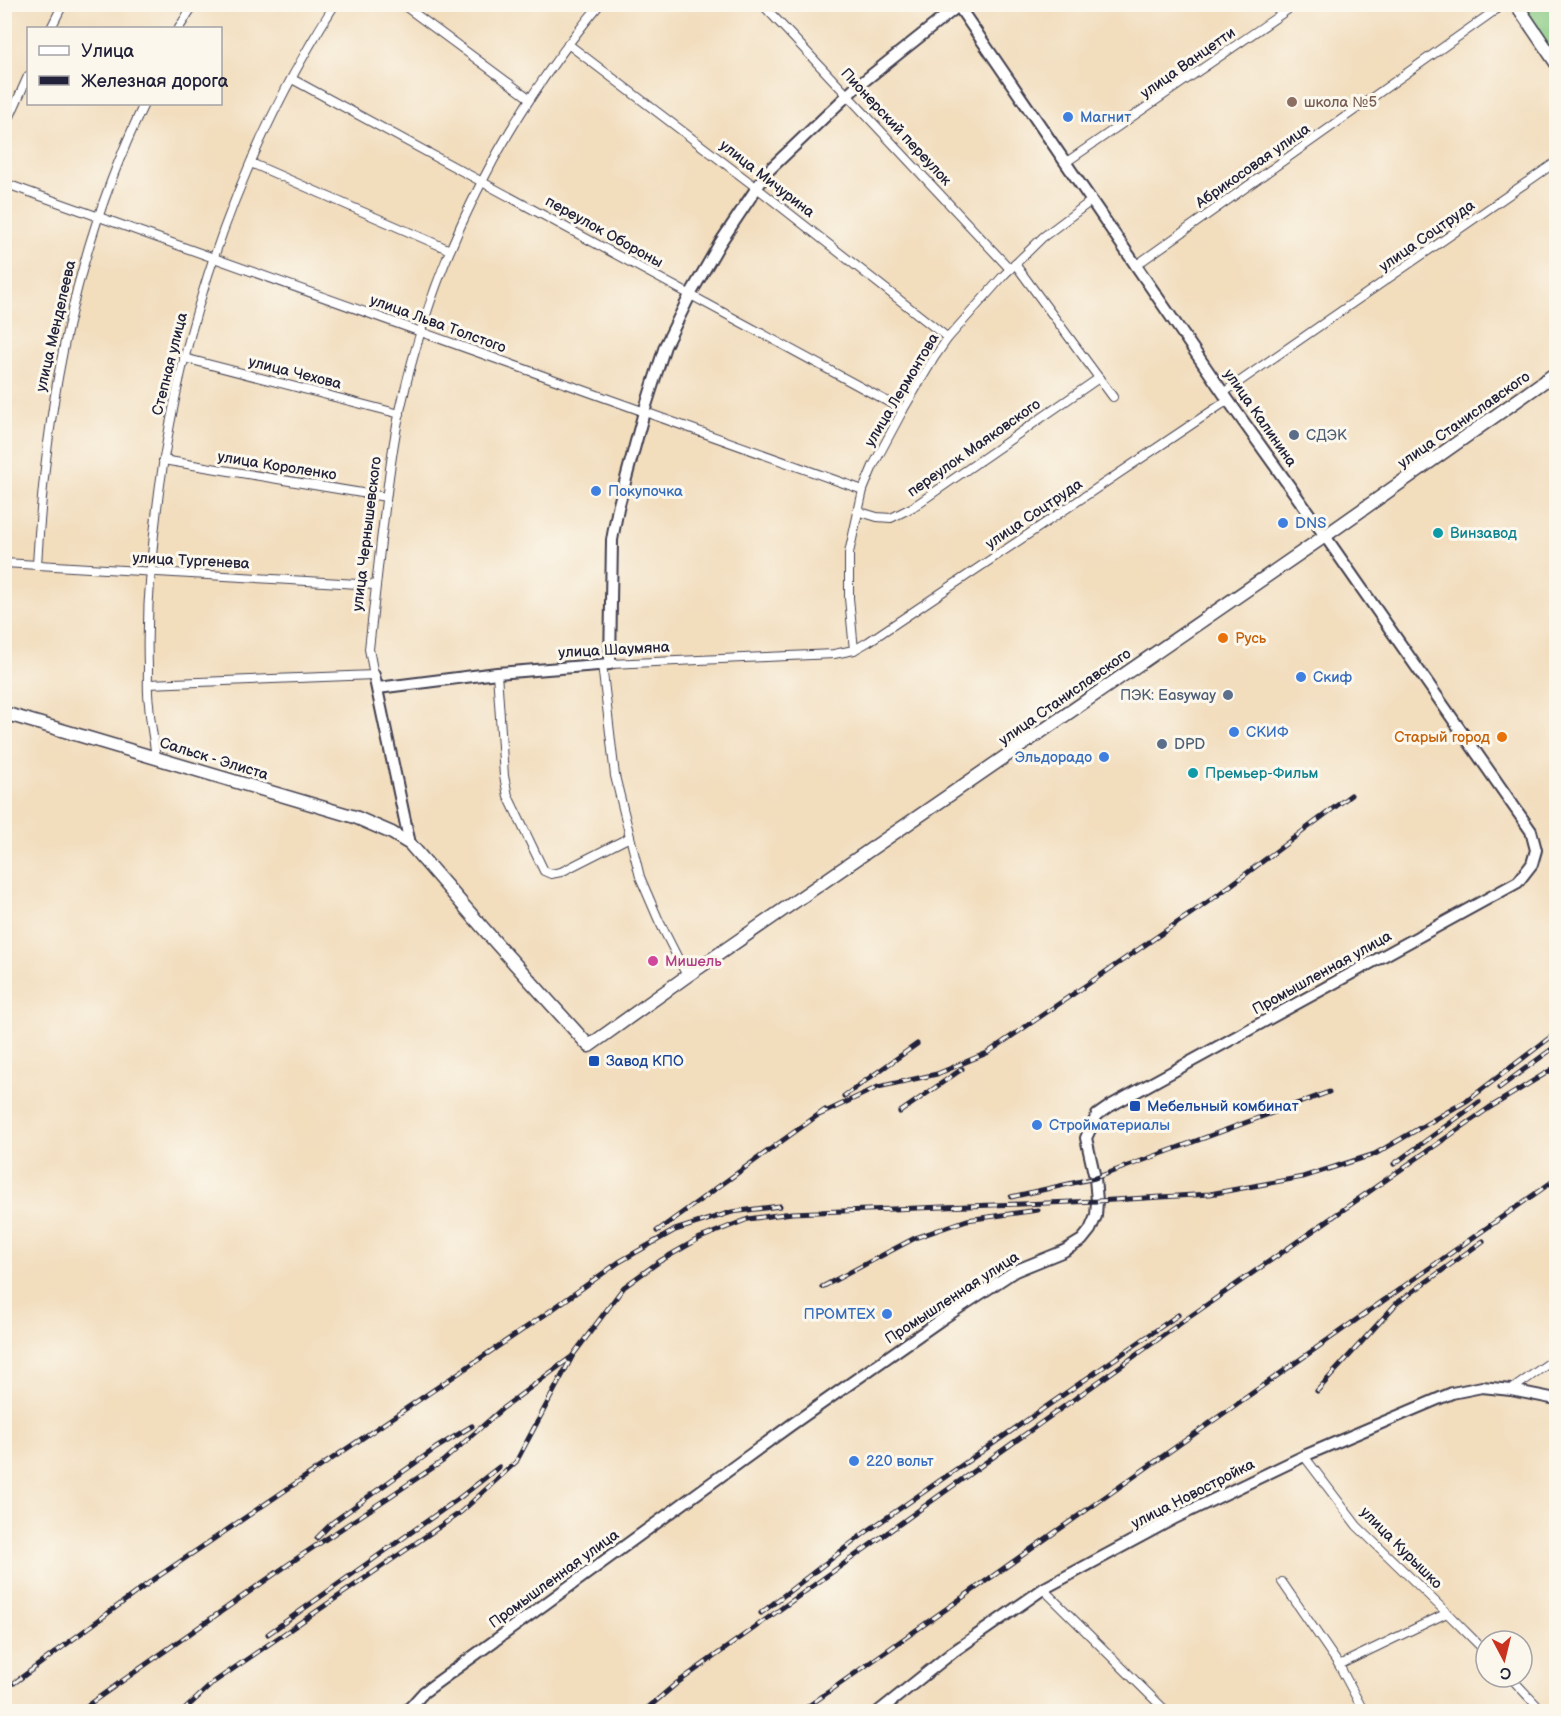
<svg xmlns="http://www.w3.org/2000/svg" width="1561" height="1716" viewBox="0 0 1561 1716" font-family="'Balsamiq Sans',sans-serif">
  <style>
    .green { fill: #87ca83; stroke: #54765f; stroke-width: 1.5 }
    .lines { fill: none; stroke-linecap: round; stroke-linejoin: round }
    .street-casing { stroke: #413e4e; stroke-width: 10 }
    .secondary-casing { stroke: #413e4e; stroke-width: 14 }
    .primary-casing { stroke: #413e4e; stroke-width: 15 }
    .street { stroke: #fff; stroke-width: 8 }
    .secondary { stroke: #fff; stroke-width: 10 }
    .primary { stroke: #fff; stroke-width: 12 }
    .rail-casing { stroke: #22223b; stroke-width: 5 }
    .rail { stroke: #fbf7ec; stroke-width: 3; stroke-dasharray: 9; stroke-linecap: butt }
    .education-dot { fill: #8d6e63; stroke: #fbf7ec; stroke-width: 2 }
    .shop-dot { fill: #3f7fe0; stroke: #fbf7ec; stroke-width: 2 }
    .service-dot { fill: #5c6f8a; stroke: #fbf7ec; stroke-width: 2 }
    .culture-dot { fill: #0f9aa8; stroke: #fbf7ec; stroke-width: 2 }
    .food-dot { fill: #e8710a; stroke: #fbf7ec; stroke-width: 2 }
    .hotel-dot { fill: #d1479c; stroke: #fbf7ec; stroke-width: 2 }
    .transit-dot { fill: #1a4fb4; stroke: #fbf7ec; stroke-width: 2 }
    .labels { text-anchor: middle; dominant-baseline: central; stroke-width: 6; stroke-linejoin: round; paint-order: stroke }
    .street-label { font-size: 15px; fill: #22223b; stroke: #fbf7ec }
    .education-label { font-size: 15px; fill: #785e54; stroke: #fbf7ec; text-anchor: start }
    .shop-label { font-size: 15px; fill: #366cbe; stroke: #fbf7ec; text-anchor: start }
    .service-label { font-size: 15px; fill: #4e5e75; stroke: #fbf7ec; text-anchor: start }
    .culture-label { font-size: 15px; fill: #0d838f; stroke: #fbf7ec; text-anchor: start }
    .food-label { font-size: 15px; fill: #c56008; stroke: #fbf7ec; text-anchor: start }
    .hotel-label { font-size: 15px; fill: #b23c85; stroke: #fbf7ec; text-anchor: start }
    .transit-label { font-size: 15px; fill: #164399; stroke: #fbf7ec; text-anchor: start }
  </style>
  <rect width="100%" height="100%" fill="#fbf7ec"/>
  <filter id="ink" filterUnits="userSpaceOnUse"><feTurbulence type="fractalNoise" baseFrequency=".0167" numOctaves="2"/><feDisplacementMap in="SourceGraphic" scale="12" xChannelSelector="R" yChannelSelector="G"/><feConvolveMatrix kernelMatrix="1 2 1 2 8 2 1 2 1" color-interpolation-filters="sRGB"/></filter>
  <filter id="wash" filterUnits="userSpaceOnUse"><feTurbulence type="fractalNoise" baseFrequency=".008" numOctaves="4" result="noise"/><feDisplacementMap in="SourceGraphic" scale="24" xChannelSelector="R" yChannelSelector="G"/><feGaussianBlur stdDeviation="1.35" result="paint"/><feColorMatrix in="noise" values="0 0 0 0 0 0 0 0 0 0 0 0 0 0 0 0 0 1.4 0 .05"/><feComposite in="paint" operator="in"/></filter>
  <g filter="url(#wash)">
    <rect width="100%" height="100%" fill="#f2ddbd"/>
    <path class="green" d="M1516,5h40v60z"/>
  </g>
  <g filter="url(#ink)">
    <g class="lines">
      <g class="street-casing">
        <g id="street">
          <path d="M402,4l127,94"/>
          <path d="M762,4l248,265"/>
          <path d="M51,28l12,-24"/>
          <path d="M179,28l15,-24"/>
          <path d="M568,44l189,144 191,150"/>
          <path d="M292,79l611,331"/>
          <path d="M4,130l24,-54"/>
          <path d="M251,163l199,87"/>
          <path d="M1065,163l231,-159"/>
          <path d="M4,183l859,307"/>
          <path d="M1015,264l98,133"/>
          <path d="M1135,266l369,-262"/>
          <path d="M184,358l216,56"/>
          <path d="M1223,393l333,-231"/>
          <path d="M163,460l223,37"/>
          <path d="M857,511l20,6 14,1 22,-11 186,-129"/>
          <path d="M4,563l371,22"/>
          <path d="M37,565c9,-161 37,-315 107,-461"/>
          <path d="M854,650l-5,-52v-45l14,-63 10,-24 30,-56 31,-52 14,-20 56,-63 39,-38 48,-36"/>
          <path d="M602,664l13,112 25,101 19,44 28,55"/>
          <path d="M610,664l224,-10 20,-4 14,-8 360,-242"/>
          <path d="M497,673l7,103 4,20 36,75 7,3 10,-2 69,-35"/>
          <path d="M148,684l226,-9 -5,-26c4,-36 8,-72 12,-108 6,-46 10,-93 21,-139 33,-147 101,-281 198,-398"/>
          <path d="M156,758c-2,-18 -6,-36 -7,-54 -2,-12 -1,-25 -1,-37 -1,-33 0,-66 3,-99 15,-199 76,-395 184,-564"/>
          <path d="M1511,1390l45,-32"/>
          <path d="M1304,1456l53,70 90,87 39,39"/>
          <path d="M1282,1582l57,83 25,47"/>
          <path d="M1043,1589l124,123"/>
          <path d="M1339,1665l108,-52"/>
          <path d="M1510,1677l33,35"/>
        </g>
      </g>
      <g class="secondary-casing">
        <g id="secondary">
          <path d="M374,675l36,169"/>
          <path d="M378,688l119,-15 113,-9 2,-124 6,-32 26,-96 21,-66 25,-51 30,-52 48,-72 86,-82 104,-83"/>
          <path d="M406,1712l18,-20 367,-267 154,-108 70,-46 49,-20 18,-11 8,-10 6,-14 1,-15 -2,-23 -9,-40 11,-23 13,-9 408,-224 14,-18 4,-14 -5,-19 -206,-295 -97,-136 -271,-396"/>
          <path d="M878,1712l75,-60 90,-63 130,-70 131,-63 148,-63 30,-6 29,3 45,9"/>
        </g>
      </g>
      <g class="primary-casing">
        <g id="primary">
          <path d="M1516,4l40,59"/>
          <path d="M4,713l351,104 37,16 18,11 87,100 92,102 98,-70 638,-440 231,-163"/>
        </g>
      </g>
      <use href="#street" class="street"/>
      <use href="#secondary" class="secondary"/>
      <use href="#primary" class="primary"/>
      <g class="rail-casing">
        <g id="rail">
          <path d="M1499,1088l57,-42"/>
          <path d="M844,1096l73,-52"/>
          <path d="M900,1112l62,-43"/>
          <path d="M819,1115l59,-28 59,-13 50,-21 228,-156 136,-102"/>
          <path d="M1394,1164l85,-62"/>
          <path d="M1011,1197l84,-19 234,-86"/>
          <path d="M657,1231l168,-121"/>
          <path d="M822,1287l93,-49 52,-18 71,-10"/>
          <path d="M1317,1391l80,-88 86,-62"/>
          <path d="M317,1538l16,-16 103,-74 36,-22"/>
          <path d="M761,1613l105,-81 312,-217"/>
          <path d="M268,1634l190,-135 41,-32"/>
          <path d="M14,1683l136,-101 393,-266 76,-54 56,-32 57,-18 48,-6"/>
          <path d="M78,1712l218,-153 147,-98 60,-53 67,-50"/>
          <path d="M182,1712l32,-30 247,-170 55,-50 57,-107 51,-68 36,-26 40,-23 48,-19 44,-6 305,-12 113,-7 93,-17 72,-23 93,-54 88,-67"/>
          <path d="M643,1712l34,-29 508,-363 304,-212 67,-41"/>
          <path d="M800,1712l756,-533"/>
        </g>
      </g>
      <use href="#rail" class="rail"/>
    </g>
  </g>
  <circle class="education-dot" cx="1292" cy="102" r="6"/>
  <g class="shop-dot">
    <circle cx="1068" cy="117" r="6"/>
    <circle cx="596" cy="491" r="6"/>
    <circle cx="1283" cy="523" r="6"/>
    <circle cx="1301" cy="677" r="6"/>
    <circle cx="1234" cy="732" r="6"/>
    <circle cx="1104" cy="757" r="6"/>
    <circle cx="1037" cy="1125" r="6"/>
    <circle cx="887" cy="1314" r="6"/>
    <circle cx="854" cy="1461" r="6"/>
  </g>
  <g class="service-dot">
    <circle cx="1294" cy="435" r="6"/>
    <circle cx="1228" cy="695" r="6"/>
    <circle cx="1162" cy="744" r="6"/>
  </g>
  <g class="culture-dot">
    <circle cx="1438" cy="533" r="6"/>
    <circle cx="1193" cy="773" r="6"/>
  </g>
  <g class="food-dot">
    <circle cx="1223" cy="638" r="6"/>
    <circle cx="1502" cy="737" r="6"/>
  </g>
  <circle class="hotel-dot" cx="653" cy="961" r="6"/>
  <g class="transit-dot">
    <rect x="588" y="1055" width="12" height="12" rx="3"/>
    <rect x="1129" y="1100" width="12" height="12" rx="3"/>
  </g>
  <g class="labels">
    <g class="street-label">
      <text transform="translate(1188 63) rotate(-35)">улица Ванцетти</text>
      <text transform="translate(896 127) rotate(47)">Пионерский переулок</text>
      <text transform="translate(1253 166) rotate(-35)">Абрикосовая улица</text>
      <text transform="translate(767 179) rotate(38)">улица Мичурина</text>
      <text transform="translate(604 232) rotate(29)">переулок Обороны</text>
      <text transform="translate(1427 236) rotate(-35)">улица Соцтруда</text>
      <text transform="translate(438 324) rotate(20)">улица Льва Толстого</text>
      <text transform="translate(56 326) rotate(-77)">улица Менделеева</text>
      <text transform="translate(170 364) rotate(-76)">Степная улица</text>
      <text transform="translate(295 373) rotate(14)">улица Чехова</text>
      <text transform="translate(902 390) rotate(-59)">улица Лермонтова</text>
      <text transform="translate(1260 418) rotate(55)">улица Калинина</text>
      <text transform="translate(1464 420) rotate(-35)">улица Станиславского</text>
      <text transform="translate(974 448) rotate(-35)">переулок Маяковского</text>
      <text transform="translate(277 466) rotate(9)">улица Короленко</text>
      <text transform="translate(1034 514) rotate(-34)">улица Соцтруда</text>
      <text transform="translate(367 534) rotate(-83)">улица Чернышевского</text>
      <text transform="translate(191 561) rotate(3)">улица Тургенева</text>
      <text transform="translate(614 650) rotate(-3)">улица Шаумяна</text>
      <text transform="translate(1065 697) rotate(-35)">улица Станиславского</text>
      <text transform="translate(214 759) rotate(17)">Сальск - Элиста</text>
      <text transform="translate(1322 973) rotate(-29)">Промышленная улица</text>
      <text transform="translate(952 1298) rotate(-33)">Промышленная улица</text>
      <text transform="translate(1193 1494) rotate(-27)">улица Новостройка</text>
      <text transform="translate(1401 1548) rotate(45)">улица Курышко</text>
      <text transform="translate(554 1579) rotate(-36)">Промышленная улица</text>
    </g>
    <g class="education-label">
      <text x="1304" y="102">школа №5</text>
    </g>
    <g class="shop-label">
      <text x="1080" y="117">Магнит</text>
      <text x="608" y="491">Покупочка</text>
      <text x="1295" y="523">DNS</text>
      <text x="1313" y="677">Скиф</text>
      <text x="1246" y="732">СКИФ</text>
      <text x="1092" y="757" text-anchor="end">Эльдорадо</text>
      <text x="1049" y="1125">Стройматериалы</text>
      <text x="875" y="1314" text-anchor="end">ПРОМТЕХ</text>
      <text x="866" y="1461">220 вольт</text>
    </g>
    <g class="service-label">
      <text x="1306" y="435">СДЭК</text>
      <text x="1216" y="695" text-anchor="end">ПЭК: Easyway</text>
      <text x="1174" y="744">DPD</text>
    </g>
    <g class="culture-label">
      <text x="1450" y="533">Винзавод</text>
      <text x="1205" y="773">Премьер-Фильм</text>
    </g>
    <g class="food-label">
      <text x="1235" y="638">Русь</text>
      <text x="1490" y="737" text-anchor="end">Старый город</text>
    </g>
    <g class="hotel-label">
      <text x="665" y="961">Мишель</text>
    </g>
    <g class="transit-label">
      <text x="606" y="1061">Завод КПО</text>
      <text x="1147" y="1106">Мебельный комбинат</text>
    </g>
  </g>
  <rect width="1561" height="1716" fill="none" stroke="#fbf7ec" stroke-width="24"/>
  <rect x="27" y="27" width="195" height="78" fill="#fbf7ec" stroke="#a4a2a5" stroke-width="1.5"/>
  <rect x="39" y="46" width="30" height="9" fill="#ffffff" stroke="#a4a2a5" stroke-width="1.5"/>
  <text x="81" y="57" font-size="18" fill="#22223b">Улица</text>
  <rect x="39" y="76" width="30" height="9" fill="#22223b" stroke="#a4a2a5" stroke-width="1.5"/>
  <text x="81" y="87" font-size="18" fill="#22223b">Железная дорога</text>
  <g transform="translate(1504 1659) rotate(173)"><circle r="28" fill="#fbf7ec" stroke="#a4a2a5" stroke-width="1.5"/>
  <path d="M0-4.5L10 22L0 15L-10 22Z" fill="#c8321e"/>
  <text y="-9" font-size="16" font-weight="bold" text-anchor="middle" fill="#22223b">С</text>
  </g>
</svg>
